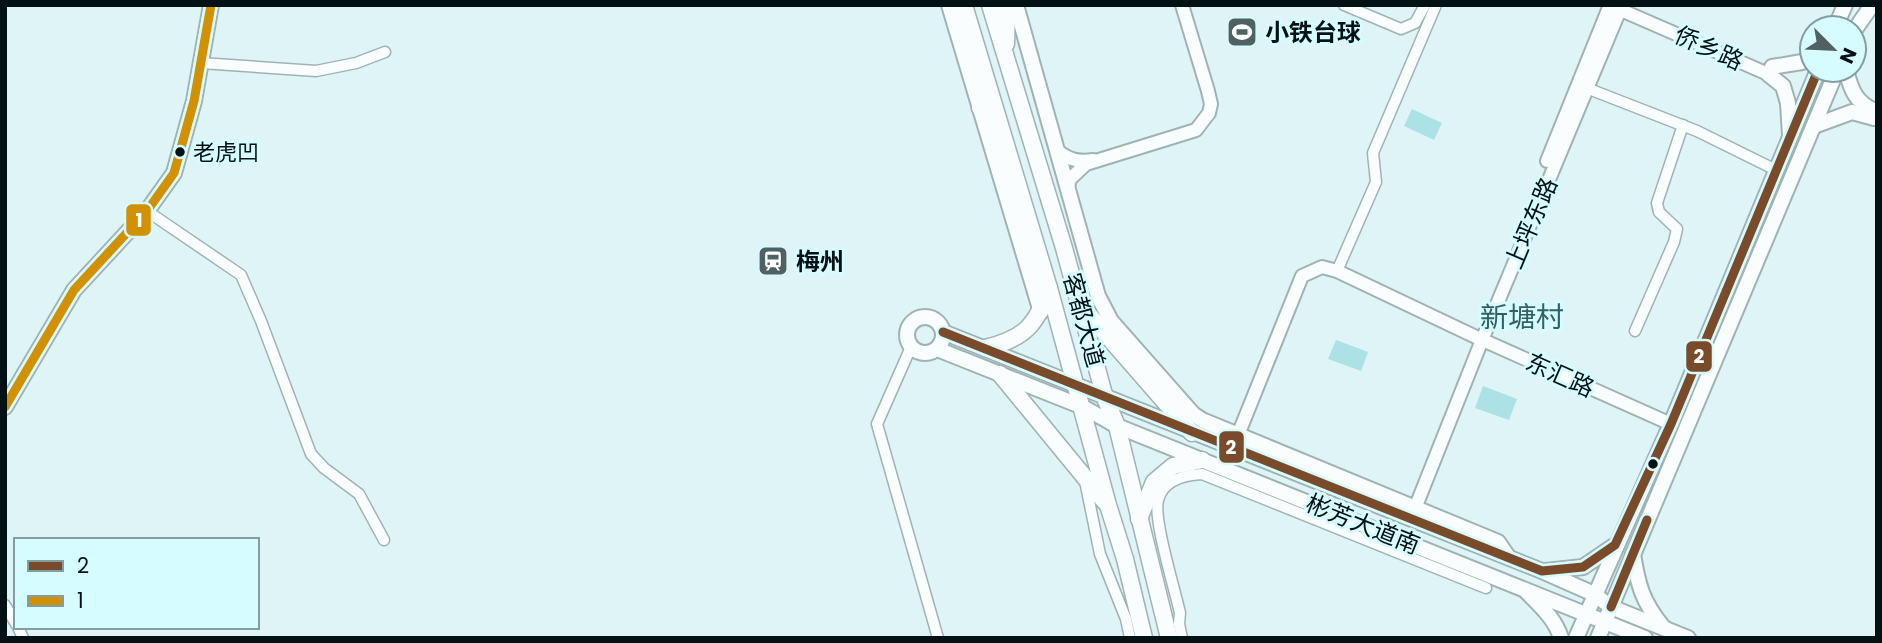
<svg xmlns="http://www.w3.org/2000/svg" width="1882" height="643" viewBox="0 0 1882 643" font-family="Poppins,'Noto Sans SC',sans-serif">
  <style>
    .green { fill: #ace1e5 }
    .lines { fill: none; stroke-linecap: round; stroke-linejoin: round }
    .minor-casing { stroke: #a0b3b4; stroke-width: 13 }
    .tertiary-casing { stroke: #a0b3b4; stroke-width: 16 }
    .secondary-casing { stroke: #a0b3b4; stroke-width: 18 }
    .primary-casing { stroke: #a0b3b4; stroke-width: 18 }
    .trunk-casing { stroke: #a0b3b4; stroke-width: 19 }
    .minor { stroke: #fafdfe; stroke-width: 10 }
    .tertiary { stroke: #fafdfe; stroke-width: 12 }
    .secondary { stroke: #fafdfe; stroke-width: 14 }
    .primary { stroke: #fafdfe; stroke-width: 14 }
    .trunk { stroke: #fafdfe; stroke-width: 16 }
    .bus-1-casing { stroke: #d6fcff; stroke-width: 14 }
    .bus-2-casing { stroke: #d6fcff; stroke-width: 14 }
    .bus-1 { stroke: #7a4b2a; stroke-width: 9 }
    .bus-2 { stroke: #d29003; stroke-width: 9 }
    .bus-dot { fill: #021214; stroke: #d6fcff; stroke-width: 2.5 }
    .labels { text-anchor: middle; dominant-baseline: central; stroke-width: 6; stroke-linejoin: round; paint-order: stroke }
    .bus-label { font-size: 22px; fill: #021214; stroke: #d6fcff; text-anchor: start }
    .poi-label { font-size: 24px; font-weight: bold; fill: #021214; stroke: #d6fcff; text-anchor: start }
    .street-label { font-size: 24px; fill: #021214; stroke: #d6fcff }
    .quarter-label { font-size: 28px; fill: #336064; stroke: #d6fcff }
    .line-badge { stroke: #d6fcff; stroke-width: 2.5 }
    .badge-label { font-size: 19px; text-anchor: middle; font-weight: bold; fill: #fff }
  </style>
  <rect width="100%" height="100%" fill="#dff4f6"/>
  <g class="green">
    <path d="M1412,109l30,14 -8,17 -30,-14z"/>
    <path d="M1336,340l32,12 -7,19 -33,-12z"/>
    <path d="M1483,386l34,13 -8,21 -34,-12z"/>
  </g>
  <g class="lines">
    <g class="minor-casing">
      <g id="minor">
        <path d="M1344,5l57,24 14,-6 10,-18"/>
        <path d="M201,63l115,8 40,-8 29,-11"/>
        <path d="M1589,89l108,42 79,39"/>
        <path d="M147,211l94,64 20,46 50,133 13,14 35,26 25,46"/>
        <path d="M1337,271l39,-89 -3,-29 63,-148"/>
        <path d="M1635,331l39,-89 3,-13 -18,-17 -2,-9 26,-78"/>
        <path d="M911,347l-34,77 61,214"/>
        <path d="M1085,481l15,73 26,65 4,19"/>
        <path d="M5,605l11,19"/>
        <path d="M18,627l5,11"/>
        <path d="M1182,638l-3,-14 1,-11c-5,-23 -27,-94 -22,-113 5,-20 26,-25 44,-26l284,114"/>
      </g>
    </g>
    <g class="tertiary-casing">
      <g id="tertiary">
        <path d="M1614,7l154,67"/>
        <path d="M1058,151c11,9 20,11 35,9"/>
        <path d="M1547,161l63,-156"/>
        <path d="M1068,187l2,-8 16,-15 110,-34 13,-17 2,-9 -3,-13 -26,-86"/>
        <path d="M1238,435l64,-159 20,-9 15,4 139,66 195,87"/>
        <path d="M1412,516l70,-176 140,-335"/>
      </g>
    </g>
    <g class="secondary-casing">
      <g id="secondary">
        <path d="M949,5l92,307"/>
        <path d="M1016,5l82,291 13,25 82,93 9,6 296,122 11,16"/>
        <path d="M5,407l69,-117 73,-79 27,-38 20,-72 17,-96"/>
      </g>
    </g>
    <g class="primary-casing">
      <g id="primary">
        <path d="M1835,28l10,-23"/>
        <path d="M1854,31l18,-26"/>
        <path d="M1772,67l30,-5 10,-6"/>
        <path d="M1846,70c5,20 10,33 29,41"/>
        <path d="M1768,74l15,12 5,17 2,32"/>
        <path d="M1814,126l38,-14 22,6"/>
        <circle cx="925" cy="335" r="18"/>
        <path d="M943,332l599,239 52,23 17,13 77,31"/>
        <path d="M937,349l146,58 34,19 528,212"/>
        <path d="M1633,554c5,31 9,47 30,73"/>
        <path d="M1546,571l37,-4 31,-21"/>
        <path d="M1526,591c14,15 29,27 35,47"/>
        <path d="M1576,638l95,-214 147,-354"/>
        <path d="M1598,638l239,-568"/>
      </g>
    </g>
    <g class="trunk-casing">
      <g id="trunk">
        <path d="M964,5l85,283 59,217 17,54 19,79"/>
        <path d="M990,5l74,243 41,150 12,28 52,212"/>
        <path d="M1006,44l1,-39"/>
        <path d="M980,108l17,27"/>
        <path d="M1083,308l109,125"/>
        <path d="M985,348c39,-9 52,-23 64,-60"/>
        <path d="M1000,374l105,128"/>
        <path d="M1139,519l15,-37 19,-16 29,-6"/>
      </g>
    </g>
    <use href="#minor" class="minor"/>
    <use href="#tertiary" class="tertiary"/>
    <use href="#secondary" class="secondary"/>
    <use href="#primary" class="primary"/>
    <use href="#trunk" class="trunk"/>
    <g class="bus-1-casing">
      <g id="bus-1">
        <path d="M943,332l599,239 41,-4 32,-22 56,-121 147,-354"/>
        <path d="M1611,607l36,-87"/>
      </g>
    </g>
    <g class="bus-2-casing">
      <path id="bus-2" d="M5,407l69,-117 73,-79 27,-38 20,-72 17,-96"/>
    </g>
    <use href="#bus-1" class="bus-1"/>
    <use href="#bus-2" class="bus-2"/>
  </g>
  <defs>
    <g id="stadium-square" transform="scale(1.575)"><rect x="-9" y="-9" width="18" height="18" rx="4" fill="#4f6163" stroke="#d6fcff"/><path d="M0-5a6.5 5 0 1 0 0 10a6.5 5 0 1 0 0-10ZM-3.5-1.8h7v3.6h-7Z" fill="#fff"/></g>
    <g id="station-square" transform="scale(1.575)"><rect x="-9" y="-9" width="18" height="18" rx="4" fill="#4f6163" stroke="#d6fcff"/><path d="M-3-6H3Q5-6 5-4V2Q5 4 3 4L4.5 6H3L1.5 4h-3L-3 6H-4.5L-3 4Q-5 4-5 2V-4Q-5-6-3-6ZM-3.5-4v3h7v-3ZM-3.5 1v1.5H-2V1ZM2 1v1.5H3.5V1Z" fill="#fff"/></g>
  </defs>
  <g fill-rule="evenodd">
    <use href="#stadium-square" x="1242" y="32"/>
    <use href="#station-square" x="773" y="261"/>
  </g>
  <g class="bus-dot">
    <circle cx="180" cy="152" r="6"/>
    <circle cx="1653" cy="464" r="6"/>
  </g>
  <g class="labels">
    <g class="bus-label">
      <text x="193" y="152">老虎凹</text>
    </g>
    <g class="poi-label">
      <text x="1265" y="32">小铁台球</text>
      <text x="796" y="261">梅州</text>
    </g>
    <g class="street-label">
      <text transform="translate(1709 48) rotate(24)">侨乡路</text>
      <text transform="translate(1531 223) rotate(-67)">上坪东路</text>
      <text transform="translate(1084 320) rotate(75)">客都大道</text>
      <text transform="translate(1560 375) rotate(24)">东汇路</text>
      <text transform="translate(1363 524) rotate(22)">彬芳大道南</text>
    </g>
    <g class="quarter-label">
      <text x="1522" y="317">新塘村</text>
    </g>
  </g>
  <g class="line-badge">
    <rect x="125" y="203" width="27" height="34" rx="7" fill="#d29003"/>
    <rect x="1685" y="340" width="28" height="33" rx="7" fill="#7a4b2a"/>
    <rect x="1218" y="430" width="27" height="34" rx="7" fill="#7a4b2a"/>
  </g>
  <g class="badge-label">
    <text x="139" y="227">1</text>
    <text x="1699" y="363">2</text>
    <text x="1231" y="454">2</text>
  </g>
  <rect width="1882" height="643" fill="none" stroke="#021214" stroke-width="14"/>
  <rect x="14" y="538" width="245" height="91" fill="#d6fcff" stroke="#819ea1" stroke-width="2"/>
  <rect x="28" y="561" width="35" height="10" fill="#7a4b2a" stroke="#819ea1" stroke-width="2"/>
  <text x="77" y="573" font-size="21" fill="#021214">2</text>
  <rect x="28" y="596" width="35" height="10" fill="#d29003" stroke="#819ea1" stroke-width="2"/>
  <text x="77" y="608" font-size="21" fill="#021214">1</text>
  <g transform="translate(1833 49) rotate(114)"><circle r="33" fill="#d6fcff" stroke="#819ea1" stroke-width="2"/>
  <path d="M0-5L12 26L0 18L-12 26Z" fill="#4f6163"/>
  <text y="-10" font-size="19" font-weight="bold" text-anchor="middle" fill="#021214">N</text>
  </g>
</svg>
